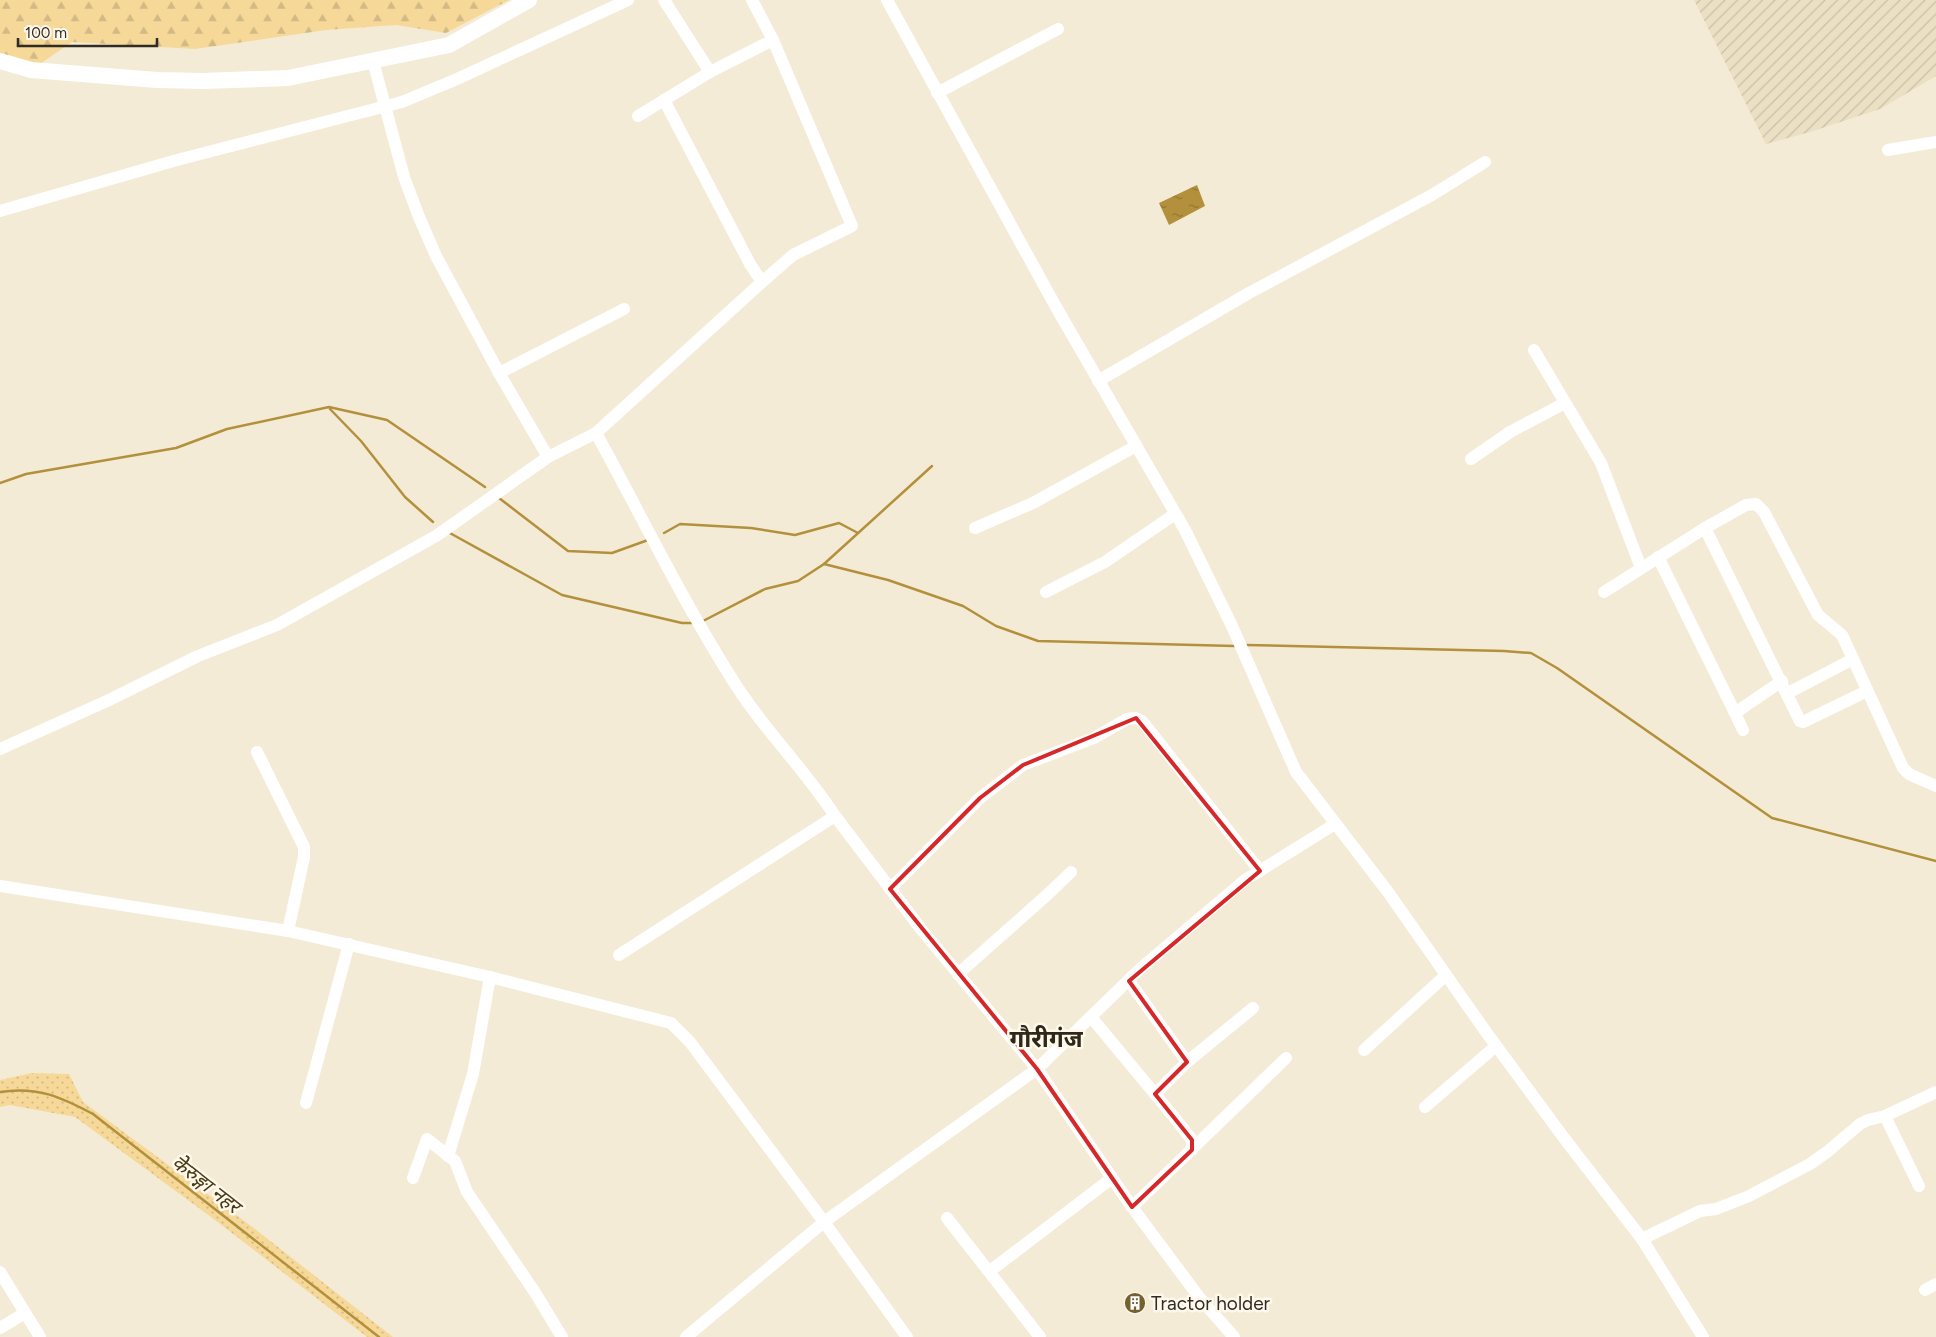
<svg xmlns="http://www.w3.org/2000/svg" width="1936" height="1337" viewBox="0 0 1936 1337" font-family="Figtree,'Noto Sans Devanagari',sans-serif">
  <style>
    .industrial { fill: url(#industrial-furrows) }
    .grass { fill: url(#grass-dots) }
    .forest { fill: url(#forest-firs) }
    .water { fill: url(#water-ripples) }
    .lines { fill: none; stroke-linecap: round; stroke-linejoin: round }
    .stream { stroke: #b3903b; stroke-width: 2.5 }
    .minor { stroke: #fff; stroke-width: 12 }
    .major { stroke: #fff; stroke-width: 16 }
    .marked { fill: none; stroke: #d62828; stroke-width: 4; stroke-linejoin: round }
    .labels { text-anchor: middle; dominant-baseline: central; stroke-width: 5; stroke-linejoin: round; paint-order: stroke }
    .poi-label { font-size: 19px; fill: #302c24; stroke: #fef8ec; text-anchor: start }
    .water-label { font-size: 20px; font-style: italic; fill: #4a3b17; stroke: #fef8ec }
    .district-label { font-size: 24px; font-weight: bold; fill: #2f2818; stroke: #fef8ec }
  </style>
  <defs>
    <pattern id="industrial-furrows" width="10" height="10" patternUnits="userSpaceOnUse" patternTransform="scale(1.25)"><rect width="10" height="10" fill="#ebdfc4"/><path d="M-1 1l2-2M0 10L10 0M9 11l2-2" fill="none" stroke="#cac0a8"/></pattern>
    <pattern id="grass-dots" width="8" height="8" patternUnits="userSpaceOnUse" patternTransform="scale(1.25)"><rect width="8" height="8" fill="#f6d999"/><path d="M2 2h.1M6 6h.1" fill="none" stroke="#d3ba84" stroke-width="1.8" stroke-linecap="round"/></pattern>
    <pattern id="forest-firs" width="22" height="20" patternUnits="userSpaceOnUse" patternTransform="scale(1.25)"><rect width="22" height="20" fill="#f6d999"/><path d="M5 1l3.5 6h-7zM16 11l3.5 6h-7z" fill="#d3ba84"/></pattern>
    <pattern id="water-ripples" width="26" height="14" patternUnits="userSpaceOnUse" patternTransform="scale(1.25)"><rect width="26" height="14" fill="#b3903b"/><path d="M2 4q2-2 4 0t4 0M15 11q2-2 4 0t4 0" fill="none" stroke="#927631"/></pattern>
  </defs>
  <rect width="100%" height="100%" fill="#f4ebd6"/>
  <path class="industrial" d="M1694,0h242v76l-56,33 -70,23 -44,12z"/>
  <path class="grass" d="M32,1073l37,1 14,28 168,124 142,111h-26l-156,-120 -136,-100 -65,-12 -10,2v-27z"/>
  <path class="forest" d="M0,0h509l-63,33 -50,-8 -70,5 -131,19 -123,-7 -41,28 -31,-9z"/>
  <path class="water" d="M1197,185l8,21 -36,19 -10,-22z"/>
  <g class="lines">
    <g class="stream">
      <path d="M330,409l31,32 44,56 28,25"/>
      <path d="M0,483l26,-9 150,-26 51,-19 102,-22 58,13 98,67"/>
      <path d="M499,498l69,53 44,2 36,-13"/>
      <path d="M448,532l114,63 120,28h11"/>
      <path d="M664,533l16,-9 71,4 44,7 44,-12 19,10"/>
      <path d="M824,564l64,16 75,26 33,20 42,15 196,5"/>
      <path d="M703,621l62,-32 33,-8 26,-17 108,-98"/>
      <path d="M1246,645l258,6 27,2 26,15 215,150 164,43"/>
      <path d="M0,1092c37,-6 61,5 93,22l286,223"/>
    </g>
    <g class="minor">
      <path d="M752,0l21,40 79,186 -59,29 -31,27"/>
      <path d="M887,0l169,307 129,223 47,96 64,146 92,120 98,140 78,106 78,101 61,98"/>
      <path d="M373,61l31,116 15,40 17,39 63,117 49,84 48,-24c45,82 86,167 136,246 30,49 72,89 103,137l86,113 116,140 95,138 67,90 35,40"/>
      <path d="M710,72l63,-32"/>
      <path d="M937,93l121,-64"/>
      <path d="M638,116l72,-44 -46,-72"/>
      <path d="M1888,150l48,-8"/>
      <path d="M0,211l177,-51 225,-58 55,-23 171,-79"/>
      <path d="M1534,350l67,113 40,105"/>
      <path d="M499,373l125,-64"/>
      <path d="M1098,381l151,-88 183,-98 53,-33"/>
      <path d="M596,433l166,-151 -12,-18 -86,-164"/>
      <path d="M1471,459l39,-27 55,-29"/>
      <path d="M975,528l58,-25 103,-57"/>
      <path d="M1705,528l95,193 3,1 64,-31"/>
      <path d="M1658,557l77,156 47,-32"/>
      <path d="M1046,592l59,-30 70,-48"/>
      <path d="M1604,592l101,-64 41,-23 10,-1 8,8 54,103 24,20 61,133 6,6 27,12"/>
      <path d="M1788,693l65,-34"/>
      <path d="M1735,713l8,17"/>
      <path d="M0,749l107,-48 91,-45 79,-31 159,-89 112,-79"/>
      <path d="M257,752l47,95v10l-16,74"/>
      <path d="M0,886l288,45 202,46 181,46 19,19 134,180 83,115"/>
      <path d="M890,889l90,-91 43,-33 71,-27 33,-19 9,-1 6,3 118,150"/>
      <path d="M619,955l216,-139"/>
      <path d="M958,974l89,-79 24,-23"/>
      <path d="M1129,981l58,81 -32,32"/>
      <path d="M1091,1017l83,100 18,23v10"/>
      <path d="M1364,1050l82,-75"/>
      <path d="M1187,1062l66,-54"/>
      <path d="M306,1103l43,-159"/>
      <path d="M1425,1107l71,-61"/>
      <path d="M1885,1116l34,70"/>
      <path d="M448,1156l25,-82 17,-97"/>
      <path d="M413,1178l14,-39 28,22 12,31 69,102 26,43"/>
      <path d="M1132,1207l154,-149"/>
      <path d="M947,1218l93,119"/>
      <path d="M1642,1239l58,-28 16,-2 33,-13 61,-32 17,-12 33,-28 8,-4 17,-4 51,-24"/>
      <path d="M990,1271l122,-93"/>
      <path d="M0,1272l40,65"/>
      <path d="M1925,1290l11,-6"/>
      <path d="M0,1328l25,-15"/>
      <path d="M686,1337l138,-115 213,-153 104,-101 104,-88 90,-56"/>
    </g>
    <path class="major" d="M0,61l31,9 126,10 46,1 85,-3 161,-33 80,-45"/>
  </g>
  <path class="marked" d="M1136,718l124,153 -131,110 58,81 -32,32 37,46v10l-60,57 -95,-138 -147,-180 90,-91 43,-33z"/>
  <defs>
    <g id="building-disc" transform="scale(1.125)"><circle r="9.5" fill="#756130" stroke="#fef8ec"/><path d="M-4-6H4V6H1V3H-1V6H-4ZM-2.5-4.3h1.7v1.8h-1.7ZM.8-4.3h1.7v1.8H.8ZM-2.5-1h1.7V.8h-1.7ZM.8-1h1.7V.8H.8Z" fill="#fff"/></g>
  </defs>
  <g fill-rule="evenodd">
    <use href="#building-disc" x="1135" y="1303"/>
  </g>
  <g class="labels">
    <g class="poi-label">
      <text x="1151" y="1303">Tractor holder</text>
    </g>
    <g class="water-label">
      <text transform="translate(206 1184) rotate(38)">केेरुङ्गा नहर</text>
    </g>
    <g class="district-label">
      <text x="1046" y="1038">गौरीगंज</text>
    </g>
  </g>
  <path d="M18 38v8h139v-8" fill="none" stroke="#302c24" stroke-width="2.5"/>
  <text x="25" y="38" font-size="15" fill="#302c24" stroke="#fef8ec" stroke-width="4" paint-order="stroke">100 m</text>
</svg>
